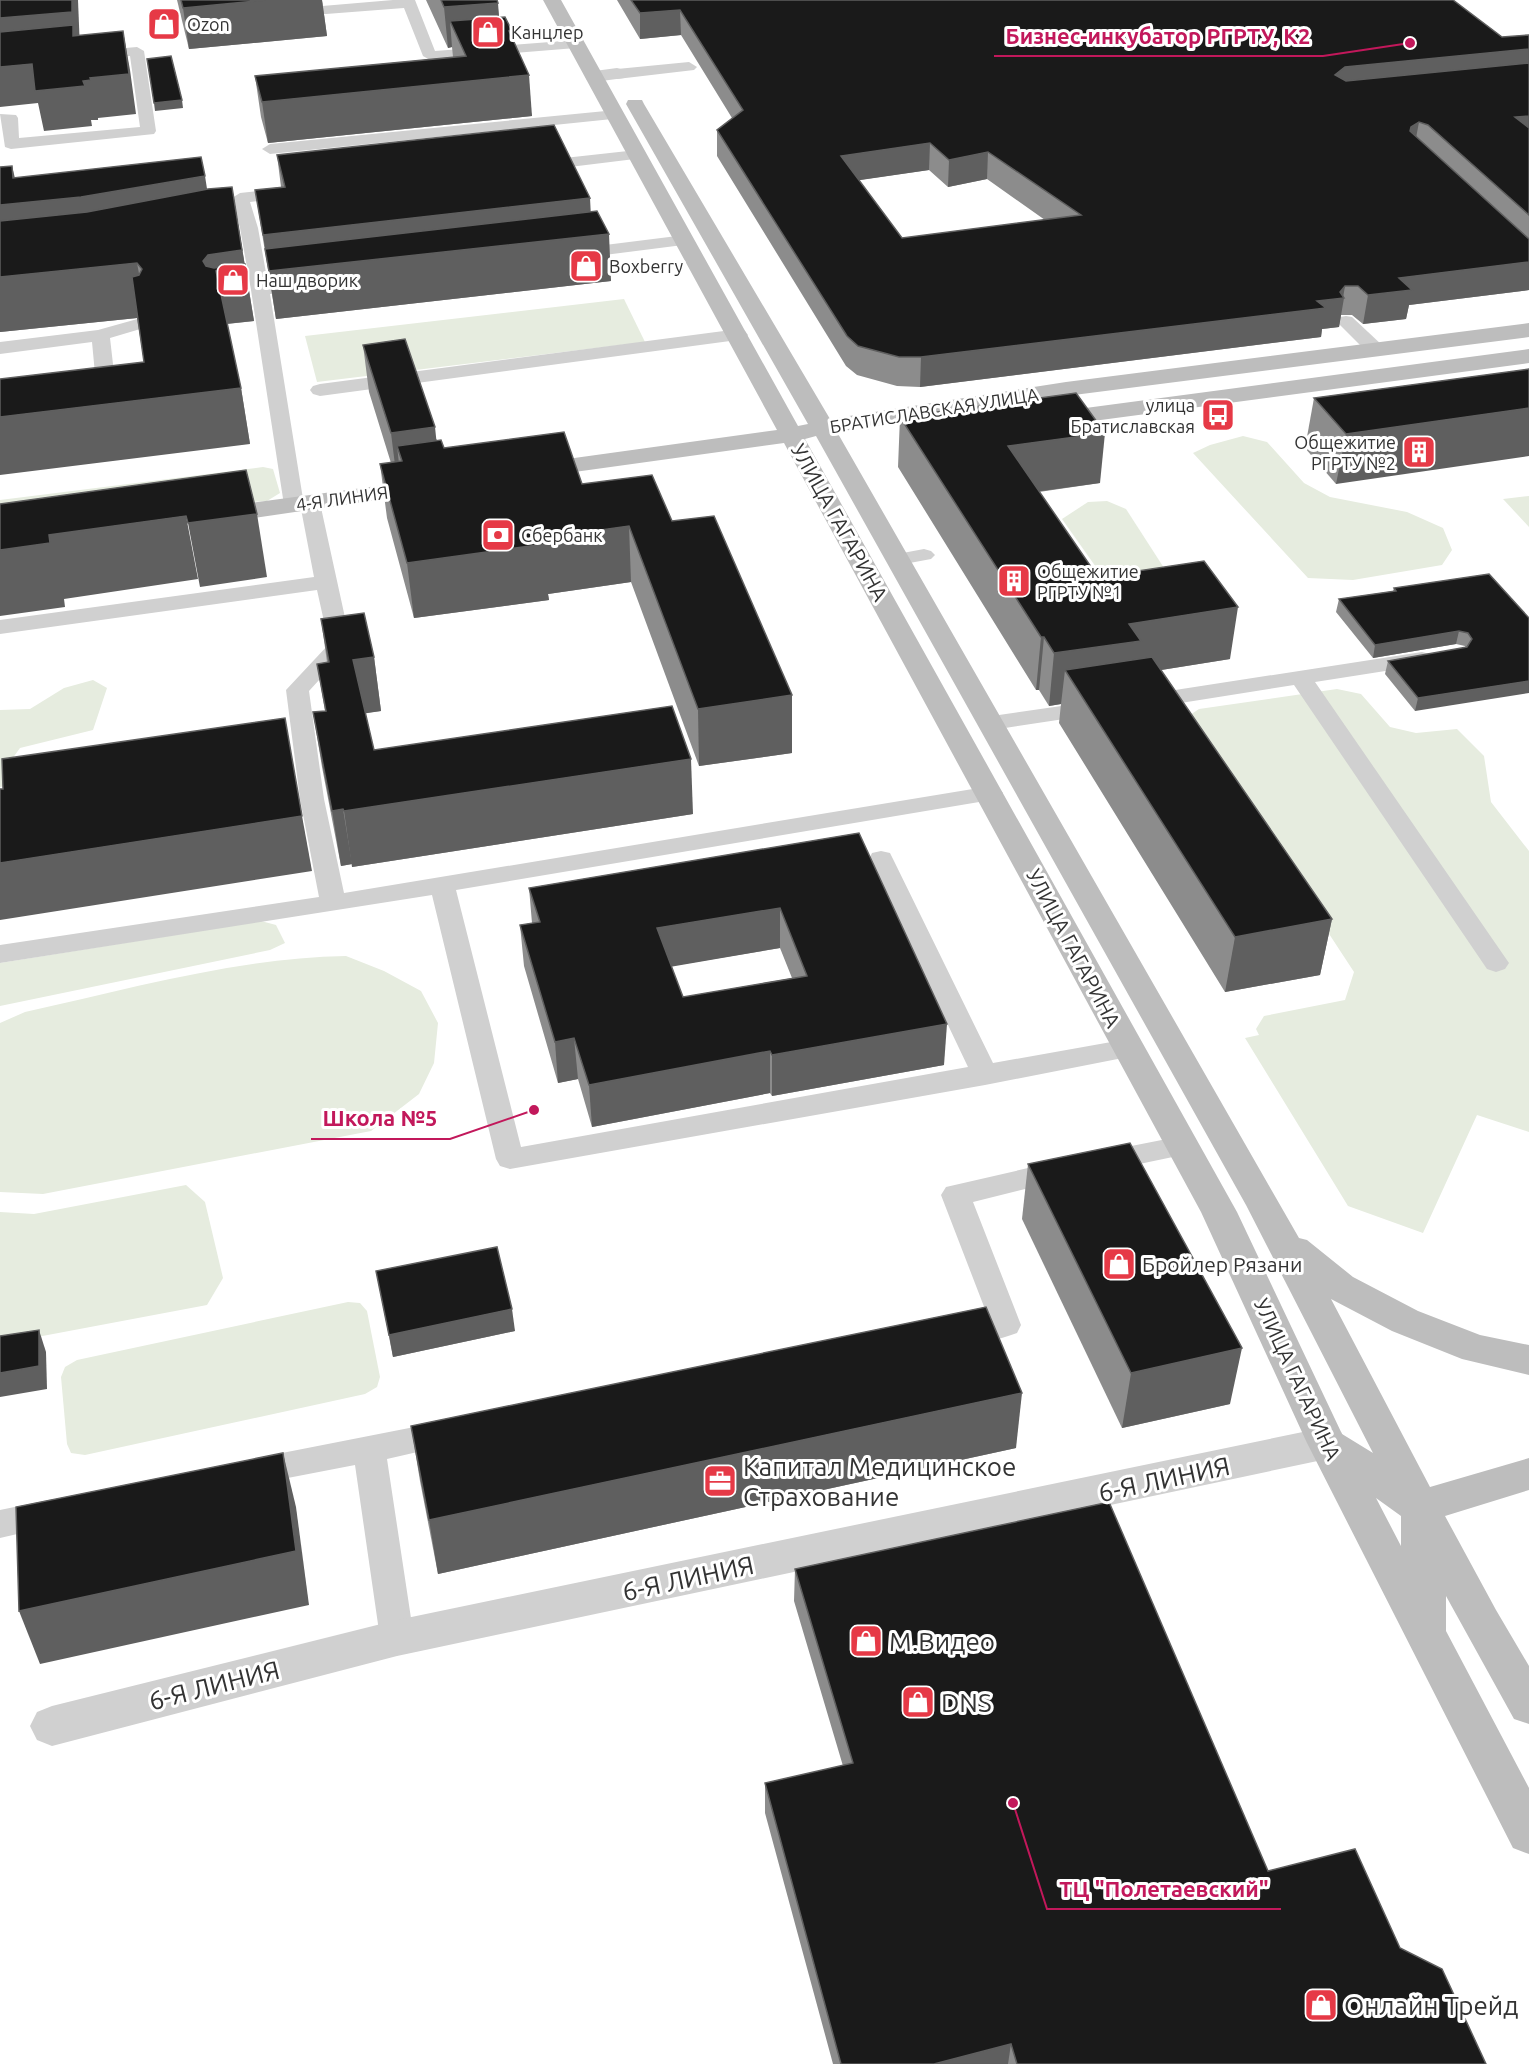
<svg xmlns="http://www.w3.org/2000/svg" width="1529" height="2064" viewBox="0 0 1529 2064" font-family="Ubuntu,sans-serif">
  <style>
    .green { fill: #e6ecdf }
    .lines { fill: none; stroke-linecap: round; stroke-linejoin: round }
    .lane { fill: #d0d0d0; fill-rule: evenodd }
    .street { fill: #d0d0d0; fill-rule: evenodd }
    .secondary { fill: #bdbdbd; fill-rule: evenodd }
    .wall { fill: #8c8c8c; fill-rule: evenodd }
    .shaded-wall { fill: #5f5f5f }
    .building { fill: #1a1a1a; stroke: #5f5f5f; stroke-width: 1.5; fill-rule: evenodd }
    .labels { text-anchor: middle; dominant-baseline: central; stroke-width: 6; stroke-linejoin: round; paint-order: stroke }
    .far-poi-label { font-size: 18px; fill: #333; stroke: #fff; text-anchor: start }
    .far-street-label { font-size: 18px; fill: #333; stroke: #fff }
    .street-label { font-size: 21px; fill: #333; stroke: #fff }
    .poi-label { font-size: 21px; fill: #333; stroke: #fff; text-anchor: start }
    .near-poi-label { font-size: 26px; fill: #333; stroke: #fff; text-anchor: start }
    .near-street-label { font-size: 26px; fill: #333; stroke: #fff }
    .leader { fill: none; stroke: #c2185b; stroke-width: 2 }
    .callout-dot { fill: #c2185b; stroke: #fff; stroke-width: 2 }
    .callout-label { font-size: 22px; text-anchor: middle; font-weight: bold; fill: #c2185b; stroke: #fff; stroke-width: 6; stroke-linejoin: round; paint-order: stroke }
  </style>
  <rect width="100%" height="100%" fill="#fff"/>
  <g class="green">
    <path d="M624,299l21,43 -328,40 -12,-46z"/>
    <path d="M1243,436l24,6 37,41 26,14 77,15 36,16 9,22 -10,15 -89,15 -45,-2 -115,-125 17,-8z"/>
    <path d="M263,467l10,2 7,24 -13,8 -267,17v-18z"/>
    <path d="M1529,496v31l-26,-28z"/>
    <path d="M1107,501l19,8 49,76 -60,9 -53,-75 26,-17z"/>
    <path d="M93,680l14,8 -14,42 -73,18 -8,11 3,25 -15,3v-77l30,-1 34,-21z"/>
    <path d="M1337,689l24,5 29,33 26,6 41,-4 27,27 7,46 38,49v281l-52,-17 -54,118 -75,-27 -103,-168 14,-3 -3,-6 8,-13 81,-16 9,-28 -167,-255 12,-8z"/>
    <path d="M261,921l15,4 9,18 -15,7 -270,56v-43z"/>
    <path d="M346,956l38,15 37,20 17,32 -4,40 -15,31 -48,37 -328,63 -43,-2v-169l25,-11c105,-23 212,-54 321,-56z"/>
    <path d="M186,1185l19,17 18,76 -16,27 -207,39v-132l34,2z"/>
    <path d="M348,1302l12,1 7,8 13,66 -3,10 -12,7 -280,61 -14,-2 -4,-9 -6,-67 4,-10 12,-7z"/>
  </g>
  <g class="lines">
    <g class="lane">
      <path d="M393,0h22l20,51 141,-11 7,4 -7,4 -146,12 -7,-4 -19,-48 -117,9 -7,-4 7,-4z"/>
      <path d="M137,47l7,4 12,80 -2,3 -143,15 -6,-2 -5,-33 16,1 2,3 1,20 121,-11 -10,-71 -40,3 -7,-4 7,-4z"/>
      <path d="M689,62l8,5 -3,3 -77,9 -8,-5 8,-5z"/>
      <path d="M616,110l8,5 -2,3 -352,36 -8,-5 8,-5z"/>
      <path d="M637,150l8,5 -2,3 -106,13 -8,-5 8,-5z"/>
      <path d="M293,187l8,5 -2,4 -49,6 8,26 10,56 40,-4 6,1 3,4 -3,4 -44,5 33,205h14l3,4 31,142 -42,46 15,108 20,94 647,-107 8,2 4,5 -4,5 -8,2 -535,90 65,257 447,-80 -99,-208 3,-6 9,-2 9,2 3,6 100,204 135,-24 10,2 4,7 -4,7 -153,30 -475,84 -10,-3 -4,-7 -64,-264 -432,68v-18l319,-48 -19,-98 -14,-109 43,-46 -12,-54 -317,44v-14l314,-43 -13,-68h-14l-3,-4 -33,-215 -11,-62 -8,-30 8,-5z"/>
      <path d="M685,235l6,1 3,4 -3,4 -118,15 -6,-1 -3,-4 3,-4 6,-1z"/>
      <path d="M1346,316l6,1 31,29 2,4 -2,4h-14l-29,-29 -3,-4 3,-4z"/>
      <path d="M141,318l6,1 3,4 -3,4 -37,11 7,61 -3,4h-18l-3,-4 4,-4 -5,-53 -92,12v-12l98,-12z"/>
      <path d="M739,329l6,2 3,4 -3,4 -425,57 -7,-2 -3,-4 3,-4 7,-2z"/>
      <path d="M924,549l7,2 4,4 -4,4 -32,6 -7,-2 -4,-4 4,-4z"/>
      <path d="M1422,652l8,2 3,5 -3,5 -115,18 194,281 -4,6 -9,3 -9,-3 -193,-284 -151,24 -8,-2 -3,-5 3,-5 8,-2z"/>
      <path d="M1096,701l8,2 3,5 -3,5 -112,17 -8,-2 -4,-5 4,-5 8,-2z"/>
      <path d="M1182,1136l10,3 4,7 -4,7 -91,19 -10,-3 -4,-7 4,-7 10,-3z"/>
      <path d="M1063,1160l10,3 4,7 -4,7 -100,25 48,123 -4,8c-20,7 -49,16 -69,9l-4,-8 4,-8 40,-9 -47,-122 5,-8z"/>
      <path d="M450,1420l11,4 5,9 -5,9 -74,17 27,179 -5,11 -12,4 -12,-4 -5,-11 -25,-173 -103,20 -11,-4 -5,-9 5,-9 11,-4z"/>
      <path d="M53,1499l12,4 4,10 -4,10 -65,15v-28z"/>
    </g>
    <g class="street">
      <path d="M617,68l7,2 2,4 -2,4 -30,4 -7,-2 -2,-4 2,-4z"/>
      <path d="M1327,1427l14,5 6,11 -6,11 -14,5 -930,197 -345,90 -15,-6 -7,-14 7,-14 15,-6 345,-86z"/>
    </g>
    <g class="secondary">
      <path d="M543,0h18l237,426 10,-2 -182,-320 2,-4h14l2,4 186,315 236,-37 463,-59v14l-463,59 -229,36 462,806 8,2 46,37 65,34 62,24 49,10v30l-67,-16 -70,-28 -61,-32 99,188 99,-29v32l-84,26 51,94 33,56v58l-15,-5 -68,-123v35l83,157v66l-16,-6 -206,-405 -106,-231 -417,-769 -253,35 -9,-2 -3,-5 3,-5 9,-2 246,-34zM816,436l430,769 127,248 -31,-19 -105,-222 -432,-773zM1376,1498l25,18v30z"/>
      <path d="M1529,349v14l-481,64 -8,-2 -4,-5 4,-5 8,-2z"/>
      <path d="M429,479l9,2 3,5 -3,5 -225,33 -9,-3 -4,-5 4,-5 9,-3z"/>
    </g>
  </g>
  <g class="wall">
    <path d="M177,0h145l5,36 -138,13z"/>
    <path d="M426,0h71l2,17 13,22 20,77 -264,27 -7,-26 -6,-41 198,-19 -1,-10 -4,1z"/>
    <path d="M617,0h836l49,37 27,-2v255l-120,15 -3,14 -43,5 -11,-9h-11l-2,12 -17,2 -1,8 -401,50 -23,-1 -40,-11 -11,-9 -129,-210v-26l15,-12 -51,-83 -41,4zM929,170l19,17 39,-8 58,41 -143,18 -43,-58z"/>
    <path d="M277,155l314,57 20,69 -335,38 -21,-129 26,-3z"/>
    <path d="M15,178l192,11 25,-2 22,134 -27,3 14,64 9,56 -106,-82 -7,-44 -137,14z"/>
    <path d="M363,345l74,95 7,8 138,36 90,37 120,174v58l-93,13 -68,-184 -83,12 1,6 -135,18 -27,-100 -7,-54 11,-1 -22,-71z"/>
    <path d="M1529,369l-193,115 -31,-36 9,-50z"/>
    <path d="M900,417l200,66 -61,9 59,85 132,82 -69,11 171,249 -12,56 -95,17 -166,-269 2,-19 -12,2 -10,-16h-3l-138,-223z"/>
    <path d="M1394,588l135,30 -114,93 -30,-37 3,-13 78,-13 -1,-2 -9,-2 -83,14 -37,-46 3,-13 54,-8z"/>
    <path d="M321,619l53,38 7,54 -16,2 9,37 319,64 -341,53v-3l-11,2 -19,-99 -9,-55 12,-1 -8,-47 10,-2z"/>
    <path d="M859,833l85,232 -172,31 -2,-3 -178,34 -14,-48 -20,4 -34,-117 -4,-41 12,-2 -3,-35zM780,948l12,30 -109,19 -12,-31z"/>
    <path d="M1028,1164l202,240 -108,24 -100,-209z"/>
    <path d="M376,1271l139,60 -122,26z"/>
    <path d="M411,1426l605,22 -578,126 -18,-93z"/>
    <path d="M795,1569l473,302 132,77 86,116h-653l-68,-251v-30l78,-17 -49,-165z"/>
  </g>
  <g class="shaded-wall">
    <path d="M72,0h6l2,50 -80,7v-39z"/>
    <path d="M213,0h109l5,36 -138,13 -6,-41z"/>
    <path d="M498,3l3,41 -51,-23 2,26 -4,1 -4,-41z"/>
    <path d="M680,10l1,25 -41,4v-26z"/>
    <path d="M123,31l7,39 6,44 -38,4v2h-7l1,6 -48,5 -6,-28 -38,4v-40l32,-3 51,17 7,-3z"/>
    <path d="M1529,49v25l-188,19 -6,-18 10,-8z"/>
    <path d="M529,75l3,41 -264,27 -6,-41z"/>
    <path d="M182,100l1,8 -28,3 -1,-8z"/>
    <path d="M1529,116v26l-14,-25z"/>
    <path d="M1419,122l-5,27 -8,5 5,-27z"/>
    <path d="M930,143l-1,27 -89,13 1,-27z"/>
    <path d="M988,152l-1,27 -39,8 1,-27z"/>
    <path d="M12,166l9,37 184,-27 8,51 -213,32v-54l13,-27z"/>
    <path d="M232,187l22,134 -29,3 -22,-63z"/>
    <path d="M590,198l2,38 17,-2 2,47 -335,38 -13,-84z"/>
    <path d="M1529,262v28l-120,15 -3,14 -43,5 5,-29 31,-17z"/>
    <path d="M137,263l10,54 -147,15v-55z"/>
    <path d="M1345,286l-2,12h1l-5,29 -17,2 -1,8 -401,50 1,-30 396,-56 23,-9z"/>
    <path d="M241,388l9,56 -250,31v-58z"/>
    <path d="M1529,408v48l-193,28 10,-50z"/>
    <path d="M435,427l5,48 -43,-29 4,35h-4l-6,-48z"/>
    <path d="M1105,433l-5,50 -96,13 4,-50z"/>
    <path d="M257,514l10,63 -67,10 -12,-64z"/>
    <path d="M186,516l12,63 -134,20 1,8 -65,9v-66l49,-15z"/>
    <path d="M629,526l2,56 -83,12 1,6 -135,18 -7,-55 136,-25z"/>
    <path d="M1238,607l-8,52 -94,15 -71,-4 -4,34 -12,2 5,-53 75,-29z"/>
    <path d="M1459,631l-3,13 -83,14 2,-13z"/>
    <path d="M1041,637h3l-5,53h-3z"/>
    <path d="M374,657l7,54 -20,3 -8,-54z"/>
    <path d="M1529,681v12l-114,18 3,-13z"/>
    <path d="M792,695v58l-93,13 -1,-57z"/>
    <path d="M691,759l2,55 -341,53 -8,-56z"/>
    <path d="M343,809l9,55 -11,2 -9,-55z"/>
    <path d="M302,816l10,55 -312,49v-57z"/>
    <path d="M780,908v40l-122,21 -1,-41z"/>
    <path d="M1332,919l-12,56 -95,17 10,-55z"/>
    <path d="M947,1024l-3,41 -172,31v-41z"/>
    <path d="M574,1038l4,41 -20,4 -3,-41z"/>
    <path d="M770,1051v42l-178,34 -3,-42z"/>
    <path d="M512,1309l3,22 -122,26 -4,-22z"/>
    <path d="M39,1330l7,22 1,37 -47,8v-24z"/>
    <path d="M1242,1348l-12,56 -108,24 9,-55z"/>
    <path d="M1022,1393l-6,55 -578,126 -9,-54z"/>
    <path d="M283,1453l13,54 13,98 -269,59 -21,-53z"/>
    <path d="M1011,2044l-3,20h-74z"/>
  </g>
  <g class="building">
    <path d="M0,0h72v12l-72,6z"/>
    <path d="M181,0h85l-83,8z"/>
    <path d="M441,0h56l1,3 -54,4z"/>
    <path d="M631,0h822l49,37 27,-2v14l-184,18 -10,8 11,6 183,-18v53l-14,1 14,11v87l-101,-90 -9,-3 -8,5 -1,4 119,108v23l-130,16 13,12 -44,5 -10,-9h-13l-5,6 4,6 -27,3 9,7 -405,49h-22l-41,-11 -11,-10 -130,-206 26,-20 -63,-100 -40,3zM930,143l19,17 39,-8 93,63 -179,23 -61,-82z"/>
    <path d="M505,17l7,14h-3l20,44 -267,27 -7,-26 211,-20 -16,-35z"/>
    <path d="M73,25v11l50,-5 6,43 -39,4 1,2 -8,1 2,5 -50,5 -3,-27 -32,3v-35z"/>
    <path d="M171,56l11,44 -28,3 -7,-44z"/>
    <path d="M554,125l36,73 -327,37 -8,-45 30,-3 -8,-32z"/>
    <path d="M201,157l4,19 -124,21 -81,8v-38l12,-1 1,12z"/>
    <path d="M232,187l10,63 -34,5 -5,6 3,5 8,2 31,-4v4l-29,3 25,117 -241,29v-38l144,-17 -12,-85 7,-2 3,-6 -5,-6 -137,14v-56l87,-9 121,-23z"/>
    <path d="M597,211l12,23 -340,37 -4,-22z"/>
    <path d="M405,339l30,88 -44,6 -28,-88z"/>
    <path d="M1529,369v39l-183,26 -32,-36z"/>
    <path d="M1076,393l29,40 -97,13 90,131 106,-16 34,46 -109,17 12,17 -87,12 -10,-16h-3l-141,-220z"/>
    <path d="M564,432l18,52 70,-9 20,46 42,-5 78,179 -94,14 -69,-183 -86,12 2,6 -138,19 -27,-99 22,-3 -5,-15 44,-6 3,8z"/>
    <path d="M246,470l11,44 -69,9 -2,-7 -137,19 1,8 -50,7v-46z"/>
    <path d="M1489,574l40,44v63l-111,17 -30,-37 79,-14 5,-8 -4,-6 -9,-2 -84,14 -36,-46 57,-8 -2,-3z"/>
    <path d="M364,613l10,44 -21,3 21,90 298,-44 19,53 -347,52 -1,-2 -11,2 -19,-99 13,-1 -9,-47 12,-2 -8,-43z"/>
    <path d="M1152,657l180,262 -97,18 -170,-267z"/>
    <path d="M285,718l17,98 -302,47v-74h3l-1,-30z"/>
    <path d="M859,833l88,191 -175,31 -2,-4 -181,34 -15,-47 -19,4 -35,-117 20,-3 -11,-34zM780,908l27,68 -124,21 -26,-69z"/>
    <path d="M1130,1143l112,205 -111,25 -103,-209z"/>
    <path d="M497,1247l15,62 -123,26 -13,-64z"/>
    <path d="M986,1307l36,86 -593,127 -18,-94z"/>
    <path d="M39,1330v36l-39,7v-37z"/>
    <path d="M283,1453l13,98 -277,60 -3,-104z"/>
    <path d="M1109,1502l159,369 87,-22 45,99 42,21 44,95h-469l-6,-20 -77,20h-93l-76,-281 88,-20 -58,-194z"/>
  </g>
  <defs>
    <g id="shop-square" transform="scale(1.725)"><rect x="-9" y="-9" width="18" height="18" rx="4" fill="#e63946" stroke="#fff"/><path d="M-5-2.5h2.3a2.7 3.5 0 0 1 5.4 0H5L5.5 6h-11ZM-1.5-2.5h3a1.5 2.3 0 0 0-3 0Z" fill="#fff"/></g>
    <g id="bus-square" transform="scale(1.725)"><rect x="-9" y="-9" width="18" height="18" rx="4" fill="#e63946" stroke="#fff"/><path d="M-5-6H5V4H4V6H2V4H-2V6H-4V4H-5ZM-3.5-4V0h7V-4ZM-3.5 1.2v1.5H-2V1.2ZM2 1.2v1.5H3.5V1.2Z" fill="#fff"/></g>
    <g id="building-square" transform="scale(1.725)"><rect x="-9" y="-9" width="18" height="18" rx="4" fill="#e63946" stroke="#fff"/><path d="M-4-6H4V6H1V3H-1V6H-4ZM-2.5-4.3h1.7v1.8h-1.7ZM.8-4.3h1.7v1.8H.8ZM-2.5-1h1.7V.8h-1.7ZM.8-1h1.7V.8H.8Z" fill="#fff"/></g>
    <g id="bank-square" transform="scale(1.725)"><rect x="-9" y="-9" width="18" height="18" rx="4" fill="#e63946" stroke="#fff"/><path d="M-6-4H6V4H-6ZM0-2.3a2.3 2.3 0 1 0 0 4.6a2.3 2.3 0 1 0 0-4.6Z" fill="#fff"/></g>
    <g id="office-square" transform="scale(1.725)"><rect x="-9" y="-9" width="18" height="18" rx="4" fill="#e63946" stroke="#fff"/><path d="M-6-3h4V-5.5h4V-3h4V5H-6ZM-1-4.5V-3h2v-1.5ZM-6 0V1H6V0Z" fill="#fff"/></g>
  </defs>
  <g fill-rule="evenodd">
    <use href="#shop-square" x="164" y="24"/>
    <use href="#shop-square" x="488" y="32"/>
    <use href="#shop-square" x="586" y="266"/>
    <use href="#shop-square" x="233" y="280"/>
    <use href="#bus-square" x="1218" y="415"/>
    <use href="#building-square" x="1419" y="452"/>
    <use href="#bank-square" x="498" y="535"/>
    <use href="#building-square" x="1014" y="581"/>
    <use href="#shop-square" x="1119" y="1264"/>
    <use href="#office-square" x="720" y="1481"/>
    <use href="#shop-square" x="866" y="1641"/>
    <use href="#shop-square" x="918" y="1702"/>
    <use href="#shop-square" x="1321" y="2005"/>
  </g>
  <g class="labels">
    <g class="far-poi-label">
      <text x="187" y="24">Ozon</text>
      <text x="511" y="32">Канцлер</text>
      <text x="609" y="266">Boxberry</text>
      <text x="256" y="280">Наш дворик</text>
      <text x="1195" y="405" text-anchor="end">улица<tspan x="1195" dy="21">Братиславская</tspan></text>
      <text x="1396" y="442" text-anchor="end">Общежитие<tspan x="1396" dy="21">РГРТУ №2</tspan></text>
      <text x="521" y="535">Сбербанк</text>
      <text x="1037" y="571">Общежитие<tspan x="1037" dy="21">РГРТУ №1</tspan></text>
    </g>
    <g class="far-street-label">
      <text transform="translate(934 410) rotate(-9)">БРАТИСЛАВСКАЯ УЛИЦА</text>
      <text transform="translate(342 498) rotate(-8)">4-Я ЛИНИЯ</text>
    </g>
    <g class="street-label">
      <text transform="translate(840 522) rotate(61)">УЛИЦА ГАГАРИНА</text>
      <text transform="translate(1074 948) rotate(62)">УЛИЦА ГАГАРИНА</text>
      <text transform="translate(1298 1379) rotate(65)">УЛИЦА ГАГАРИНА</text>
    </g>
    <g class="poi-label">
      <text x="1142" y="1264">Бройлер Рязани</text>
    </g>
    <g class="near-poi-label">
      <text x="743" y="1466">Капитал Медицинское<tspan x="743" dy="30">Страхование</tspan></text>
      <text x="889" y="1641">М.Видео</text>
      <text x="941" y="1702">DNS</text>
      <text x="1344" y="2005">Онлайн Трейд</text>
    </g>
    <g class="near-street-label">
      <text transform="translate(1164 1479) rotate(-12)">6-Я ЛИНИЯ</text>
      <text transform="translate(688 1578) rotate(-12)">6-Я ЛИНИЯ</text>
      <text transform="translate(214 1685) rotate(-14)">6-Я ЛИНИЯ</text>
    </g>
  </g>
  <path class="leader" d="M1410 43L1323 56H994M534 1110L450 1139H311M1013 1803L1047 1909H1281"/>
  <g class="callout-dot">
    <circle cx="1410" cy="43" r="6"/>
    <circle cx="534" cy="1110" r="6"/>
    <circle cx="1013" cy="1803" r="6"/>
  </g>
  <g class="callout-label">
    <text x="1158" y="44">Бизнес-инкубатор РГРТУ, К2</text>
    <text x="380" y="1126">Школа №5</text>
    <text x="1164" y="1897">ТЦ "Полетаевский"</text>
  </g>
</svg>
